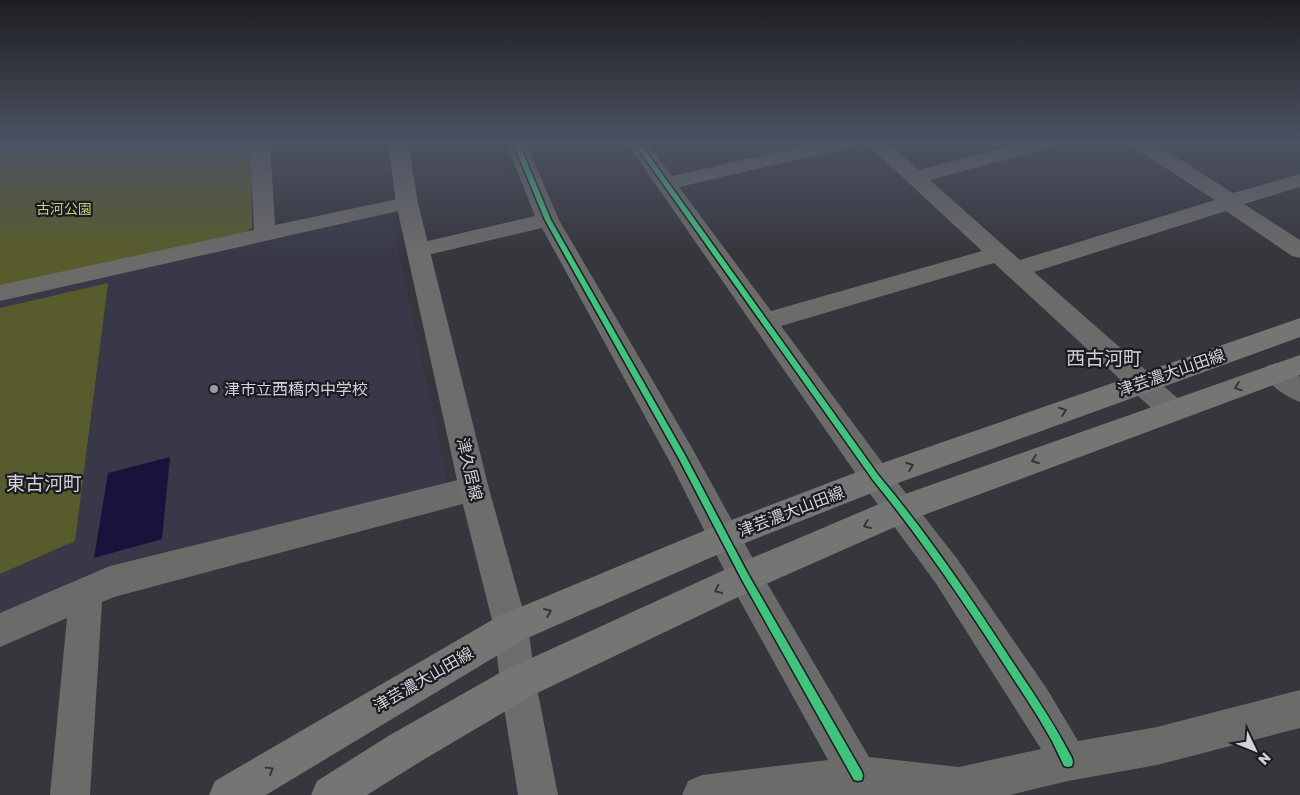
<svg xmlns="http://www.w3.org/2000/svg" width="1300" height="795" viewBox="0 0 1300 795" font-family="'Golos Text','Noto Sans JP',sans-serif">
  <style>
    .built { fill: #383848 }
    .green { fill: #585c2c }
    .water { fill: #19123d }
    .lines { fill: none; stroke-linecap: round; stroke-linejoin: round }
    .minor { fill: #6b6b6a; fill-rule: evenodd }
    .secondary { fill: #6d6d6d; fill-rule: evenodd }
    .primary { fill: #757574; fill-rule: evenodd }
    .cycleway-casing { stroke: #1b1b21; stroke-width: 3 }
    .cycleway { fill: #40c37c; fill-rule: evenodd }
    .oneway { stroke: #36363a }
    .poi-dot { fill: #9b9ba2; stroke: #1b1b21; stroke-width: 2 }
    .labels { text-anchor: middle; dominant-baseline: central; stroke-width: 4.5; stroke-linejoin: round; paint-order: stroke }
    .far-park-label { font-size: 14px; fill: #c6d074; stroke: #1b1b21 }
    .street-label { font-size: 16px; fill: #d1d1d9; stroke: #1b1b21 }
    .poi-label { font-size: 16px; fill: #d1d1d9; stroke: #1b1b21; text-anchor: start }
    .quarter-label { font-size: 19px; fill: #d1d1d9; stroke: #1b1b21 }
  </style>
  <rect width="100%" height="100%" fill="#36363d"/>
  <path class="built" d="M387,213l4,1 56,264 -5,7 -442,132v-318z"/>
  <g class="green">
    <path d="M0,143h251l1,85 -7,5 -245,54z"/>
    <path d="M108,283l-33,258 -75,33v-266z"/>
  </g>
  <path class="water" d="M170,457l-8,82 -68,19 14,-85z"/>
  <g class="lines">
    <g class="minor">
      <path d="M250,143h20l5,82 132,-28 8,1 3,5 -3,5 -8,1 -407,92v-16l254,-55z"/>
      <path d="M506,143h20l33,77 133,228 65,118 112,191 90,10 82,-18 -106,-167 -70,-95 -238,-344h20l25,33 146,-33h36l-3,4 -172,40 92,124 211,-60 -116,-108h22l31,27 105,-27h33l-3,4 -124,33 90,80 195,-60 -82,-53 -3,-4h24l79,50 67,-19v13l-56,17 56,36v18l-8,-2 -66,-45 -192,61 148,130 4,8 -4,8 -10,3 -10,-3 -168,-155 -213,63 106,143 71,91 89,129 31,52 79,-14 143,-37v38l-143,37 -89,16 -58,14h-328l6,-14 14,-6 126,-15 -95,-172 -61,-122 -130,-238 -123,29 -8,-2 -3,-5 3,-5 8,-2 116,-27z"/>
      <path d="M1276,363l9,3 15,11v25c-14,-5 -30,-16 -37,-29l4,-7z"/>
      <path d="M474,476l11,4 4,9 -4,9 -371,99 -12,5 -12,193h-40l17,-177 -67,29v-34l110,-47z"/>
    </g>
    <path class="secondary" d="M388,143h20l10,60 71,286 39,139 8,55 22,112h-40l-18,-112 -6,-55 -35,-139 -63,-286z"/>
    <g class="primary">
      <path d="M1300,318v19l-413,150 -152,60 -212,93 -257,155h-57l6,-14 284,-165 214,-89 152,-58z"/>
      <path d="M1300,355v20l-387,144 -156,69 -226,108 -113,67 -51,32h-56l6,-14 73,-46 115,-65 228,-104 158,-67z"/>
    </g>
    <g class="cycleway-casing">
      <g id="cycleway">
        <path d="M513,143h6l32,77 134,235 63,119 114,198 1,4 -1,4 -4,1 -4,-1 -112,-200 -63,-121 -134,-239z"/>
        <path d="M634,143h6l239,333c48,57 90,119 131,182 22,33 44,65 62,100l1,4 -1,4 -4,1 -4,-1 -12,-25 -14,-24c-52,-81 -104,-162 -165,-237z"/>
      </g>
    </g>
    <use href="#cycleway" class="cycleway"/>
  </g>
  <defs><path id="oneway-chevron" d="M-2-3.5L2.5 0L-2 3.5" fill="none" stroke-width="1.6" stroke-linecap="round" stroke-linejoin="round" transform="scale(1.25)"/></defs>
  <g class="oneway">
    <use href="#oneway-chevron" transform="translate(1238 387) rotate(161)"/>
    <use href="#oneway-chevron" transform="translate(1063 411) rotate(-20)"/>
    <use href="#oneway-chevron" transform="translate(1035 460) rotate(160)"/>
    <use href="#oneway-chevron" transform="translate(910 466) rotate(-20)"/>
    <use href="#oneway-chevron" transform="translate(867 525) rotate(157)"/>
    <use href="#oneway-chevron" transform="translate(718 590) rotate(155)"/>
    <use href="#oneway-chevron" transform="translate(548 612) rotate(-23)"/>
    <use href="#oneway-chevron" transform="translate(270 770) rotate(-31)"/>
  </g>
  <linearGradient id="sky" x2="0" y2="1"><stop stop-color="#1e1e22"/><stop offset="0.56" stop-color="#4c5262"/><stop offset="1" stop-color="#4c5262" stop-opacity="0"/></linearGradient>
  <rect width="1300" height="254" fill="url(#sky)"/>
  <circle class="poi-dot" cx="214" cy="389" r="5"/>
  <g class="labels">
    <g class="far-park-label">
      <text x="64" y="208">古河公園</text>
    </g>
    <g class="street-label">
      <text transform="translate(1171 372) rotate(-19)">津芸濃大山田線</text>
      <text transform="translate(470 469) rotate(77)">津久居線</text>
      <text transform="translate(791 511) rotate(-21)">津芸濃大山田線</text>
      <text transform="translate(423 679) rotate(-30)">津芸濃大山田線</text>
    </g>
    <g class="poi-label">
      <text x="224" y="389">津市立西橋内中学校</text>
    </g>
    <g class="quarter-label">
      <text x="1104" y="357">西古河町</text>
      <text x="44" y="482">東古河町</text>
    </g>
  </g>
  <g transform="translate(1255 750) rotate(133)" stroke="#1b1b21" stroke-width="4" paint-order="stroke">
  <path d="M0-4L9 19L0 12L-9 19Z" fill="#d1d1d9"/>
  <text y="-8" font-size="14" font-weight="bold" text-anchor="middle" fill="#d1d1d9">N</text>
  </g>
</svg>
